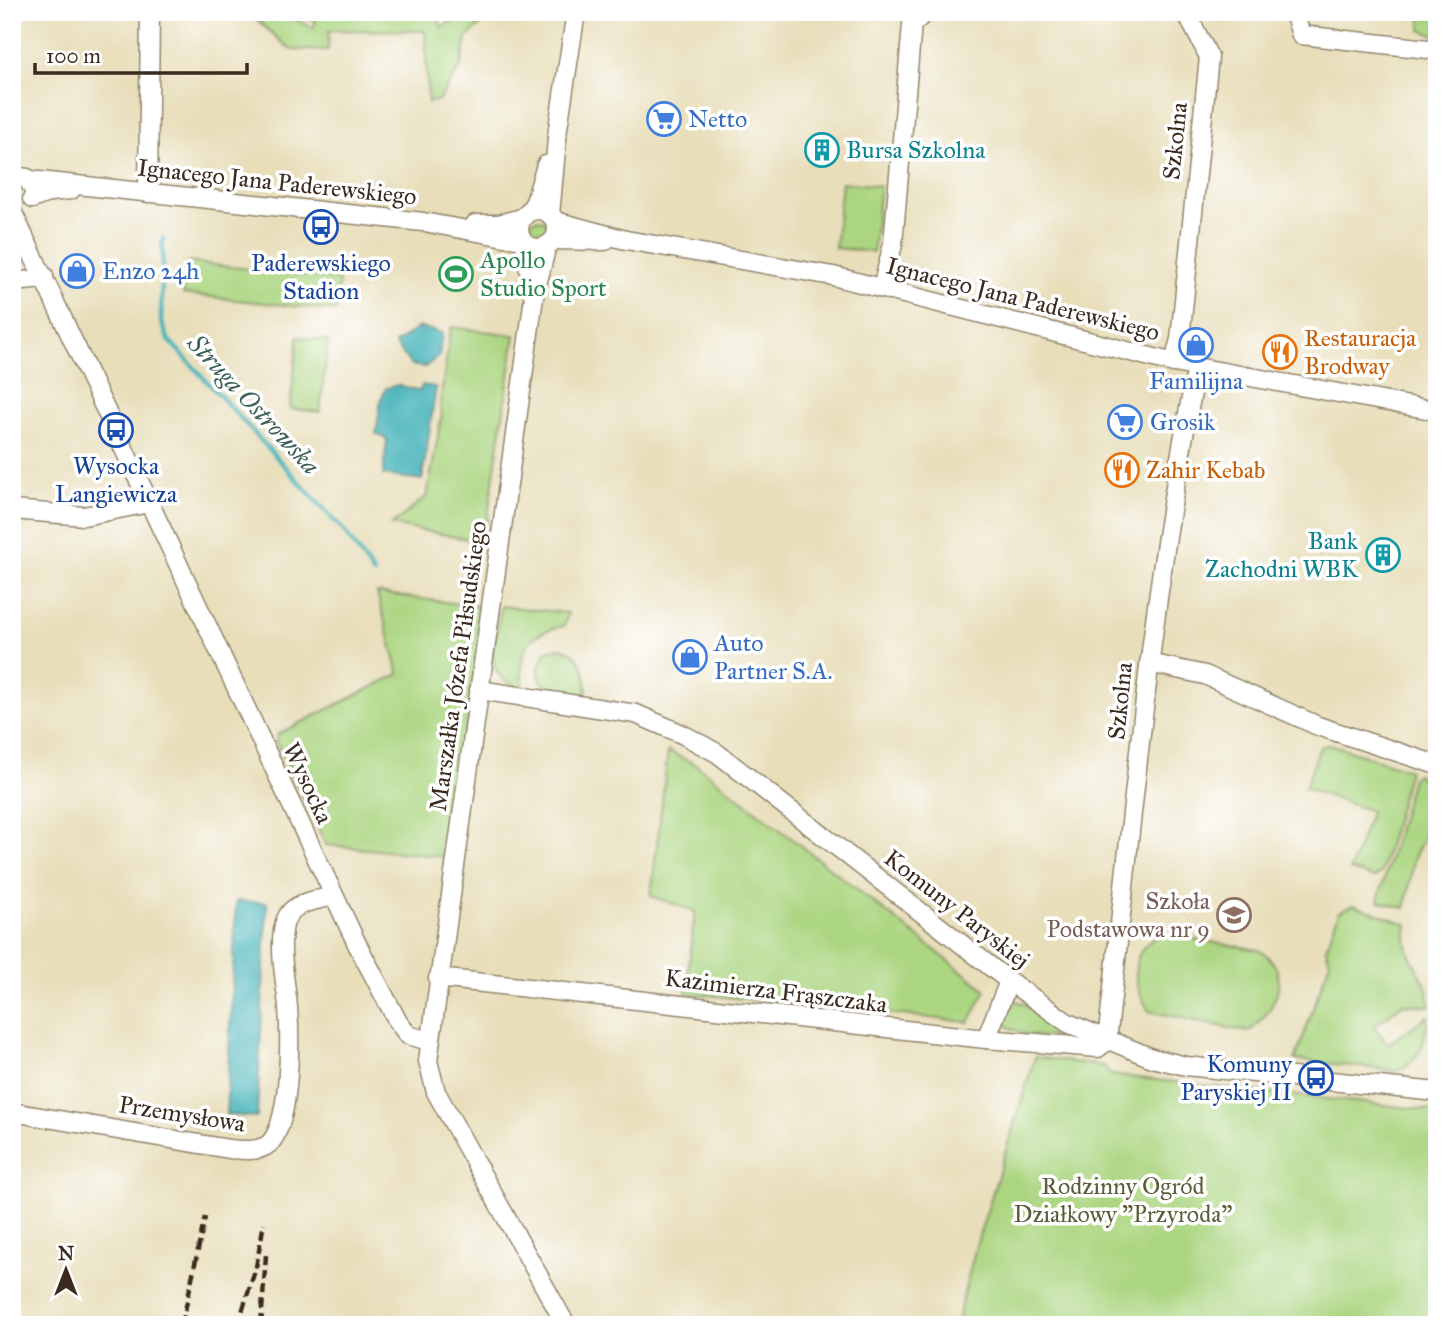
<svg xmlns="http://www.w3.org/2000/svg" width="1449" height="1337" viewBox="0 0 1449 1337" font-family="'IM FELL Great Primer',serif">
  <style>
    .green { fill: #abd580; stroke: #73804f; stroke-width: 2 }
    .water { fill: #40b1b7; stroke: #3e6e6a; stroke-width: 2 }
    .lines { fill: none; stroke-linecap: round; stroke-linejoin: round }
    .stream { stroke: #40b1b7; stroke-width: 4.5 }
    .minor-casing { stroke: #92846c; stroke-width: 21 }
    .minor { stroke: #fff; stroke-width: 18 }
    .rail { stroke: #3b2a1e; stroke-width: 4.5; stroke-dasharray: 10 5; stroke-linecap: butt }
    .labels { text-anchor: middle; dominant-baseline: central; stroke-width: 7; stroke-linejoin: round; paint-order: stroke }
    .shop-label { font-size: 24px; fill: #366cbe; stroke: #fff; text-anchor: start }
    .street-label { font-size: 24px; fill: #3b2a1e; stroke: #fff }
    .culture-label { font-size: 24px; fill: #0d838f; stroke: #fff; text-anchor: start }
    .leisure-label { font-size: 24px; fill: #27864d; stroke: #fff; text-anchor: start }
    .transit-label { font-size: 24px; fill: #164399; stroke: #fff }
    .food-label { font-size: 24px; fill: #c56008; stroke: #fff; text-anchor: start }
    .education-label { font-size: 24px; fill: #785e54; stroke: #fff; text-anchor: end }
    .park-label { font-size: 24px; fill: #5d5d3b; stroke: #fff }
    .water-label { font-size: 26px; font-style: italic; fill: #3d605b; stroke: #fff }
  </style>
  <rect width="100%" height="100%" fill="#fff"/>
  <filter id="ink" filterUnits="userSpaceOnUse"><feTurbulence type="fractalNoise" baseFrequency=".0143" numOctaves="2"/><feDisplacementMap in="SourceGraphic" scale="14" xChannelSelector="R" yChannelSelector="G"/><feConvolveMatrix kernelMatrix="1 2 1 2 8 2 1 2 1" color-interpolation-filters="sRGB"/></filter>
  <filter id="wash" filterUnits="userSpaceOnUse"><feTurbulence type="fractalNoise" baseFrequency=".00686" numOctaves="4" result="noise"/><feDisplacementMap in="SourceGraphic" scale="28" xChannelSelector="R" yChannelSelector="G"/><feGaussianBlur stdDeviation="1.57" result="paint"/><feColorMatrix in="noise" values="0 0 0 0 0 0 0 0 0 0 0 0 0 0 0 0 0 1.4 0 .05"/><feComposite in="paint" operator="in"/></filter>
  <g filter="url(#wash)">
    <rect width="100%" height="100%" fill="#e8deba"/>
    <g class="green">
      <path d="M248,12h33l32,16 3,-7 -21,-9h158l-15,5 3,10 31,-15h21l-26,26 -6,28 -22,34 -11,3 -3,-72 -96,-1 -1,20h-37z"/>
      <path d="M1421,12l16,2v22l-16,-6z"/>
      <path d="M842,182l38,4 -7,66 -38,-4z"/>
      <circle cx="538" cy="230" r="11"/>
      <path d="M187,262l152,17 -3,32 -153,-17z"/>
      <path d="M451,327l64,8 -31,207 -92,-17 35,-29 15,-82 -2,-10z"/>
      <path d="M298,337l30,4 -8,71 -30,-3z"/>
      <path d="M377,593l106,14 -36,250 -121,-12 -50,-103 2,-8 121,-60z"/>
      <path d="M501,606l67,7 -4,13c-39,7 -46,24 -41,61 -45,-7 -27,-47 -22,-81z"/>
      <path d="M558,648c25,2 28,24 29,45l-4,5c-27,-5 -60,-13 -36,-47z"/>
      <path d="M1330,744l79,26 -28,103 -7,5 -24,-8 21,-59 -66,-23 15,-41z"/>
      <path d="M668,751l29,14 289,225 -17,32 -283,-29 9,-82 -44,-15z"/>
      <path d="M1431,772l6,2 -1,62 -7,-57z"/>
      <path d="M1417,774l8,8 5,45 -15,28 -10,53 -27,-7 34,-123z"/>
      <path d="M1353,905l54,19c-7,41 24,48 22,82l-27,-2 -28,23 14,17 40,-28c-2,25 -6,43 -31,55l-102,-11 35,-99 -4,-12 13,-37z"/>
      <path d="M1163,934l96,16c36,22 16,62 -11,82l-99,-21c-17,-28 -23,-62 14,-77z"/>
      <path d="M1013,1000l15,5 62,35 -63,-5 -19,-8 -5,-12z"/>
      <path d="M1035,1057l69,9 7,9 326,36v214h-481l20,-79z"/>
    </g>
    <g class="water">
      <path d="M419,327l23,6 -3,23 -14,11 -14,-2 -16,-21z"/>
      <path d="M398,385l22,6 2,-6 14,2 -14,93 -39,-5 4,-36 -11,-5 5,-35 5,-11z"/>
      <path d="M236,901l31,2 -10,214 -31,-2z"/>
    </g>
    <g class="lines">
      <path class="stream" d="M163,238l-2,82 7,19 176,192 30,43"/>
    </g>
  </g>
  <g filter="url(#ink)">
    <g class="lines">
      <g class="minor-casing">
        <g id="minor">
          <path d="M1294,12l7,23 136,15"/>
          <path d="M12,176l15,2 7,13"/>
          <path d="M30,180l393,42 99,18"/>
          <path d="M148,193l2,-181"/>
          <path d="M32,199l18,-7 21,-2"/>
          <circle cx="538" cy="229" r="19"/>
          <path d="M12,211l345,733 41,78 10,13 21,6"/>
          <path d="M528,213l7,-11 11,-37"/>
          <path d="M550,215l8,-87 18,-116"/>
          <path d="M555,221l71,19 207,36 341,87 263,48"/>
          <path d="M475,224h23l24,-6"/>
          <path d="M553,240l52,1"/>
          <path d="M525,243l8,52"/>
          <path d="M547,245l-13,52 -106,764 8,31 130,233"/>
          <path d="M12,282l22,-2 10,-4"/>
          <path d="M882,288l11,-44 19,-220 14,-12"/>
          <path d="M1174,363l6,-24 29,-282 -23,-45"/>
          <path d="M12,510l72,6 65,-13"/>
          <path d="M1149,663l56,12 113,51 119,39"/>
          <path d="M479,690l157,24 46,20 35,19 292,228 59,42 84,35 34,8 251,26"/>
          <path d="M438,978l548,61 112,9 9,-7c26,-225 44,-451 90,-673"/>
          <path d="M986,1039l23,-58"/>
          <path d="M12,1112l217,37c13,1 25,3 37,-3 26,-15 24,-112 22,-139 -2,-23 -12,-69 -1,-90 8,-16 33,-17 47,-21"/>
        </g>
      </g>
      <use href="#minor" class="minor"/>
      <g class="rail">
        <path d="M182,1325l23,-108"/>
        <path d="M238,1325l18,-58 8,-44"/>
        <path d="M261,1325l5,-70"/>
      </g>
    </g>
  </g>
  <defs>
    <g id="supermarket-ring" transform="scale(1.75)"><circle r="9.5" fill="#fff" stroke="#3f7fe0" stroke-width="1.5"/><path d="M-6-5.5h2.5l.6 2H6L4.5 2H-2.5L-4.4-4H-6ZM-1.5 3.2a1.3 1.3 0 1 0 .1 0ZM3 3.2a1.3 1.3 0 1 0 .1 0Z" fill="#3f7fe0"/></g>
    <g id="building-ring" transform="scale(1.75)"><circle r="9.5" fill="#fff" stroke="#0f9aa8" stroke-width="1.5"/><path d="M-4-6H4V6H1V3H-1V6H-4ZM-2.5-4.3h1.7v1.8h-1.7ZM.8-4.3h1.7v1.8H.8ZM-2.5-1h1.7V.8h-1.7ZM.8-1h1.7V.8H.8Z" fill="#0f9aa8"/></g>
    <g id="bus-ring" transform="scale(1.75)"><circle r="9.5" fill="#fff" stroke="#1a4fb4" stroke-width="1.5"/><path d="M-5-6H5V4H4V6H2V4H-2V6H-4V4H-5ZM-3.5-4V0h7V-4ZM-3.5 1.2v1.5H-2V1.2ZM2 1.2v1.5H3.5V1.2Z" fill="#1a4fb4"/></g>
    <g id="shop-ring" transform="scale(1.75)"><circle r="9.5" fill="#fff" stroke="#3f7fe0" stroke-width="1.5"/><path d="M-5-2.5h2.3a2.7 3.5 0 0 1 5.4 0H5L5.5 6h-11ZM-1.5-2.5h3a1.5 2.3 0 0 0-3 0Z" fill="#3f7fe0"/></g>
    <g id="stadium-ring" transform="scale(1.75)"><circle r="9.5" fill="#fff" stroke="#2e9e5b" stroke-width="1.5"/><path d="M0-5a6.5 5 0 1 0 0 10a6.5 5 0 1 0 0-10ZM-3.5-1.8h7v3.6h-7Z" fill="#2e9e5b"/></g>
    <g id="restaurant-ring" transform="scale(1.75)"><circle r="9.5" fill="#fff" stroke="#e8710a" stroke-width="1.5"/><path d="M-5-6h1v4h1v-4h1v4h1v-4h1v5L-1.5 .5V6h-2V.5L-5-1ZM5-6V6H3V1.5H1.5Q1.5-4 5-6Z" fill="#e8710a"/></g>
    <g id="school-ring" transform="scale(1.75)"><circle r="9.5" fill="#fff" stroke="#8d6e63" stroke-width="1.5"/><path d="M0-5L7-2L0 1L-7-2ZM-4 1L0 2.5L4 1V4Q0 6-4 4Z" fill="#8d6e63"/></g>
  </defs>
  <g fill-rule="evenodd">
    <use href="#supermarket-ring" x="664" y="119"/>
    <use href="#building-ring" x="822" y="150"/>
    <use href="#bus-ring" x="321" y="227"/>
    <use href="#shop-ring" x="77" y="271"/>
    <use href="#stadium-ring" x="456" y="274"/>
    <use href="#shop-ring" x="1196" y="345"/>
    <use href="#restaurant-ring" x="1280" y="352"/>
    <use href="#supermarket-ring" x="1125" y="422"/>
    <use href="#bus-ring" x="116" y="430"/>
    <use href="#restaurant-ring" x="1122" y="470"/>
    <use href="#building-ring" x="1383" y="555"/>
    <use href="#shop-ring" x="690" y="657"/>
    <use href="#school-ring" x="1234" y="915"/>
    <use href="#bus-ring" x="1316" y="1078"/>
  </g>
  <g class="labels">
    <g class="shop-label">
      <text x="688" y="119">Netto</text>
      <text x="102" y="271">Enzo 24h</text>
      <text x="1196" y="381" text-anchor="middle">Familijna</text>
      <text x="1150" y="422">Grosik</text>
      <text x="714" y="643">Auto<tspan x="714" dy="28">Partner S.A.</tspan></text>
    </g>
    <g class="street-label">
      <text transform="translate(1175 141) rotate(-84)">Szkolna</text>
      <text transform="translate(277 182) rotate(6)">Ignacego Jana Paderewskiego</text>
      <text transform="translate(1023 299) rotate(14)">Ignacego Jana Paderewskiego</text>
      <text transform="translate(458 666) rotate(-82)">Marszałka Józefa Piłsudskiego</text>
      <text transform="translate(1120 701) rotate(-84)">Szkolna</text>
      <text transform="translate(308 783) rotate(65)">Wysocka</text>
      <text transform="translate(957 909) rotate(38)">Komuny Paryskiej</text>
      <text transform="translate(776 991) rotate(7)">Kazimierza Frąszczaka</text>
      <text transform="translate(182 1114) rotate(9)">Przemysłowa</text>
    </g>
    <g class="culture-label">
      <text x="846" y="150">Bursa Szkolna</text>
      <text x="1358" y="541" text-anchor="end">Bank<tspan x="1358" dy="28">Zachodni WBK</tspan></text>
    </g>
    <g class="leisure-label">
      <text x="480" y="260">Apollo<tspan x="480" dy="28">Studio Sport</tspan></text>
    </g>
    <g class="transit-label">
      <text x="321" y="263">Paderewskiego<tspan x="321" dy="28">Stadion</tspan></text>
      <text x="116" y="466">Wysocka<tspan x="116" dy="28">Langiewicza</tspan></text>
      <text x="1292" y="1064" text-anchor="end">Komuny<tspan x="1292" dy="28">Paryskiej II</tspan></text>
    </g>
    <g class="food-label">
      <text x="1304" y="338">Restauracja<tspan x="1304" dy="28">Brodway</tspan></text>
      <text x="1146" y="470">Zahir Kebab</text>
    </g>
    <g class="education-label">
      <text x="1210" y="901">Szkoła<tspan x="1210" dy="28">Podstawowa nr 9</tspan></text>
    </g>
    <g class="park-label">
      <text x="1123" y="1186">Rodzinny Ogród<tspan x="1123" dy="28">Działkowy "Przyroda"</tspan></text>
    </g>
    <g class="water-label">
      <text transform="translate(254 404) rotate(47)">Struga Ostrowska</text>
    </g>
  </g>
  <rect width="1449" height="1337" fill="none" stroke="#fff" stroke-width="42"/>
  <g transform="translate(66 1270)" stroke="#ffffff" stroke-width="5" paint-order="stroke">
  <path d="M0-5L12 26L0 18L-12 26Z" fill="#3b2a1e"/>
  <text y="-10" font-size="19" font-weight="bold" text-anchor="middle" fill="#3b2a1e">N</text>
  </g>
  <path d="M35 63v10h212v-10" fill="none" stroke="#3b2a1e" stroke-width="3.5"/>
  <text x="46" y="63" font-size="21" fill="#3b2a1e" stroke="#ffffff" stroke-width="5" paint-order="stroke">100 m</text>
</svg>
